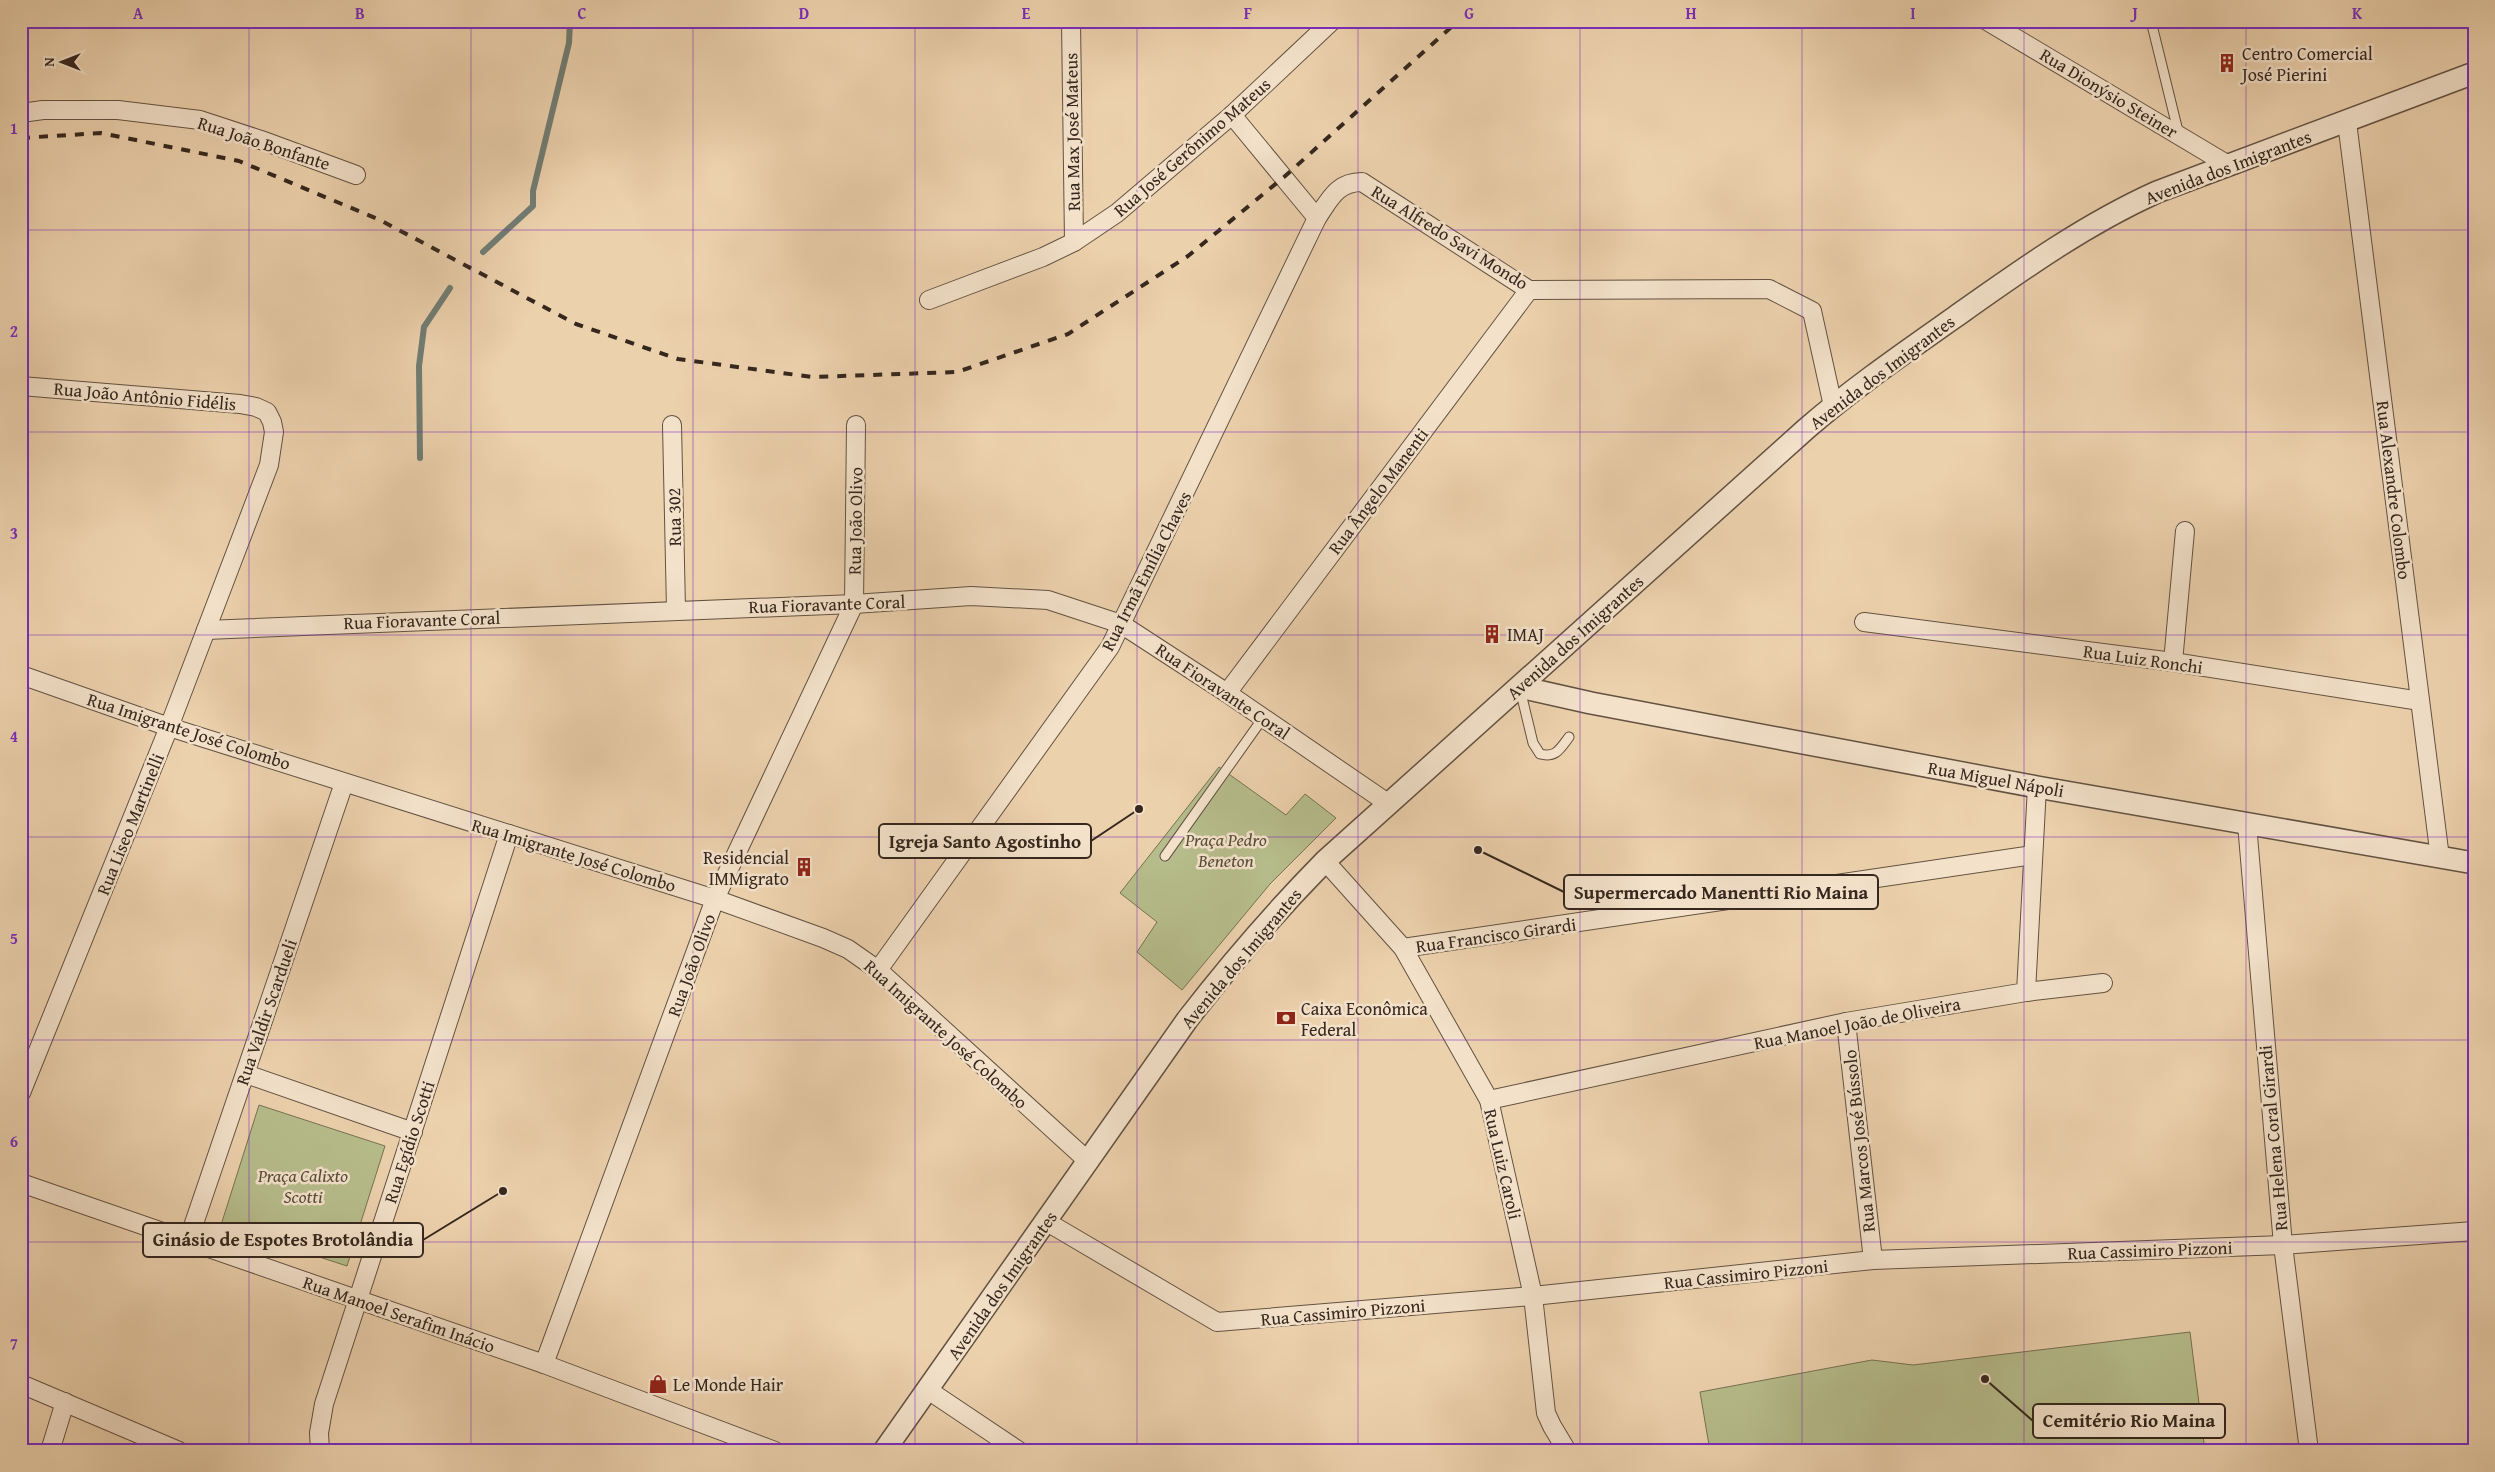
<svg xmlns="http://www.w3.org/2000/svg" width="2495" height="1472" viewBox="0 0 2495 1472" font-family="'Gentium Book Plus',serif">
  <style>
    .green { fill: #b6bc8b; stroke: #767254 }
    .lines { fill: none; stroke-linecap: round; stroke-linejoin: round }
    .stream { stroke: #717d74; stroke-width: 6 }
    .service-casing { stroke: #635242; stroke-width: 11 }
    .minor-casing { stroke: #635242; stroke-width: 20 }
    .tertiary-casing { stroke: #635242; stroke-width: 24 }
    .service { stroke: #f3e1ca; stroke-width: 9 }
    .minor { stroke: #f3e1ca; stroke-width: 18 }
    .tertiary { stroke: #f3e1ca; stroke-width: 21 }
    .rail { stroke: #35271e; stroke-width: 4; stroke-dasharray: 9 9; stroke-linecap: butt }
    .grid { fill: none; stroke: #7b2cbf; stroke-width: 1; stroke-opacity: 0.55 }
    .labels { text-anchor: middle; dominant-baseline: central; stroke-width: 5; stroke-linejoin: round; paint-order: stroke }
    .poi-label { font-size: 18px; fill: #35271e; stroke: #f3e1ca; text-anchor: start }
    .street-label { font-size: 18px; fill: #35271e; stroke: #f3e1ca }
    .park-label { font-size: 18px; font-style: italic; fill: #554c39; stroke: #f3e1ca }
    .leader { fill: none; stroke: #35271e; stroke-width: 2 }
    .callout-dot { fill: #35271e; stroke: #f3e1ca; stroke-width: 2 }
    .callout { fill: #f3e1ca; stroke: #35271e; stroke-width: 2 }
    .callout-label { font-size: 19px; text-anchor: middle; font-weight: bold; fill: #35271e }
    .neatline { fill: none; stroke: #7b2cbf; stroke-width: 2 }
    .grid-label { font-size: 16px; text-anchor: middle; font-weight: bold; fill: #7b2cbf }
  </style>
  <rect width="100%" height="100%" fill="#ecd1ad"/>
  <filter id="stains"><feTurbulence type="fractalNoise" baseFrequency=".004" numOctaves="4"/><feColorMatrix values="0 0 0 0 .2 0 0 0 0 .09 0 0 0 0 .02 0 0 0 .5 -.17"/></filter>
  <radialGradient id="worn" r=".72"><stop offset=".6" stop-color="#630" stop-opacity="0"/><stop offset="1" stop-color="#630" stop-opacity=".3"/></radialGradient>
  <g class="green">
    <path d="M1219,767l67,48 19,-21 31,24 -66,66 -88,106 -45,-38 20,-30 -37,-29z"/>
    <path d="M259,1105l126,41 -38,120 -126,-41z"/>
    <path d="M2190,1332l15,119h-495l-10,-59 172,-32 41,5z"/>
  </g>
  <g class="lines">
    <g class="stream">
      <path d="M483,252l50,-46v-15l36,-148 1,-22"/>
      <path d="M420,458l-1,-92 5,-39 26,-39"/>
    </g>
    <g class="service-casing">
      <g id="service">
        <path d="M2151,21l28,114"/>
        <path d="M1520,689l13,54 7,11c16,4 20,-5 29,-17"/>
        <path d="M1165,856l98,-138"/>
      </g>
    </g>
    <g class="minor-casing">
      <g id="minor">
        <path d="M1071,21l3,221"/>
        <path d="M1987,21l243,145"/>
        <path d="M21,113l22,-3h75l82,10 61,20 95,35"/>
        <path d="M1232,115l85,103c13,-19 20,-36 45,-36l167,108 240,-1 43,22 21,95"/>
        <path d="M2347,122l93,736"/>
        <path d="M929,300l114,-43 31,-15 43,-29 115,-98 100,-94"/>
        <path d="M21,386l219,18 16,3 11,5 5,10 2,10 -5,33 -100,262 -148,366"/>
        <path d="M672,425l4,184"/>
        <path d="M1864,622l309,40 247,39"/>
        <path d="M206,630l648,-26 117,-8 77,4 73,24 106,69 162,111"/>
        <path d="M2173,662l12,-131"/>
        <path d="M21,675l148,52 546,172 108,39 25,11 30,21 211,192"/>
        <path d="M1227,693l302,-403"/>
        <path d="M2247,824l36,421 26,206"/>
        <path d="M1325,861l78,87 86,152 44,196 13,117 6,13 15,25"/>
        <path d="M1403,948l630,-93"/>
        <path d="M878,970l232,-323 207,-429"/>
        <path d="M2026,992l77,-9"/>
        <path d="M1846,1022l27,238"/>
        <path d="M246,1074l167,58"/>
        <path d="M1489,1100l357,-78 180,-30 11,-205"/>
        <path d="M21,1183l523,181 231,87"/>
        <path d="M1047,1222l170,100 316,-26 340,-36 410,-15 191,-14"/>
        <path d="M188,1241l156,-458"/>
        <path d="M544,1364l171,-465 139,-295 2,-179"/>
        <path d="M21,1384l158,67"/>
        <path d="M928,1390l91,61"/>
        <path d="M50,1451l15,-49"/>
        <path d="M320,1451l-1,-18 5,-29 185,-570"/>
      </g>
    </g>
    <g class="tertiary-casing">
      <g id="tertiary">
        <path d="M1520,687l71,16 446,84 437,76"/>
        <path d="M884,1451l303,-431c43,-56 89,-109 138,-159l481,-432c47,-41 98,-76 149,-112 65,-46 129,-92 202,-125l317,-119"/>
      </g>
    </g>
    <use href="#service" class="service"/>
    <use href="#minor" class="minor"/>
    <use href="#tertiary" class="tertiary"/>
    <path class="rail" d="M21,138l80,-5 138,28 141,59 196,104 102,35 134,18 145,-5 111,-38 120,-78 96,-79 174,-156"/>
  </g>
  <path class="grid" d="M249,21v1430M471,21v1430M693,21v1430M915,21v1430M1137,21v1430M1358,21v1430M1580,21v1430M1802,21v1430M2024,21v1430M2246,21v1430M21,230h2453M21,432h2453M21,635h2453M21,837h2453M21,1040h2453M21,1242h2453"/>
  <defs>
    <g id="building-bare" transform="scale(1.5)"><path d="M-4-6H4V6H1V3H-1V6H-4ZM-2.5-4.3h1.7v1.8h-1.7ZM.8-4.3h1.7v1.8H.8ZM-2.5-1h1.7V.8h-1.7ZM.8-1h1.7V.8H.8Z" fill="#8f2418" stroke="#f3e1ca" stroke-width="2.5" paint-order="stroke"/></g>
    <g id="bank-bare" transform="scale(1.5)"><path d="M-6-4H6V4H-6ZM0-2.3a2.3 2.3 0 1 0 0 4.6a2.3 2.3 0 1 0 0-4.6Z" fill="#8f2418" stroke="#f3e1ca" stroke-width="2.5" paint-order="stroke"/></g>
    <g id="shop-bare" transform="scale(1.5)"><path d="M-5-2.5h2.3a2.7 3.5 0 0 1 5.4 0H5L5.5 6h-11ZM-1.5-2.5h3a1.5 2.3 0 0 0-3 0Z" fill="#8f2418" stroke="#f3e1ca" stroke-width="2.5" paint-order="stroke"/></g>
  </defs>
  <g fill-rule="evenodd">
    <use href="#building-bare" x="2227" y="63"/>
    <use href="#building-bare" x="1492" y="634"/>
    <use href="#building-bare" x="804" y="867"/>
    <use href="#bank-bare" x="1286" y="1018"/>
    <use href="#shop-bare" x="658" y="1384"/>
  </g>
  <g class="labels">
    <g class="poi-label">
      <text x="2242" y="53">Centro Comercial<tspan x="2242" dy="21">José Pierini</tspan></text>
      <text x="1507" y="634">IMAJ</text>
      <text x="789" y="857" text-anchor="end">Residencial<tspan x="789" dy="21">IMMigrato</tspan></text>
      <text x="1301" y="1008">Caixa Econômica<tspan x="1301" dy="21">Federal</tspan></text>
      <text x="673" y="1384">Le Monde Hair</text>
    </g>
    <g class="street-label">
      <text transform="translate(2109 93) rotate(31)">Rua Dionýsio Steiner</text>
      <text transform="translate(1072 132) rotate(-91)">Rua Max José Mateus</text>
      <text transform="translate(264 143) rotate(18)">Rua João Bonfante</text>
      <text transform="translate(1192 147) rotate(-41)">Rua José Gerônimo Mateus</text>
      <text transform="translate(2228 167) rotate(-21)">Avenida dos Imigrantes</text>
      <text transform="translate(1450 237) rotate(32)">Rua Alfredo Savi Mondo</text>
      <text transform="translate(1882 372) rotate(-37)">Avenida dos Imigrantes</text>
      <text transform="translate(145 396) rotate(5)">Rua João Antônio Fidélis</text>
      <text transform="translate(2394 490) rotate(83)">Rua Alexandre Colombo</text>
      <text transform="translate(1378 491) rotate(-53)">Rua Ângelo Manenti</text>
      <text transform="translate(674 517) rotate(-91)">Rua 302</text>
      <text transform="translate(855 521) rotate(-89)">Rua João Olivo</text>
      <text transform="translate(1146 571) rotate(-63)">Rua Irmã Emília Chaves</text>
      <text transform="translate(827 604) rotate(-2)">Rua Fioravante Coral</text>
      <text transform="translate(422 620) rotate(-2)">Rua Fioravante Coral</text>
      <text transform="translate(1575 637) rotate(-42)">Avenida dos Imigrantes</text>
      <text transform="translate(2143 659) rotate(8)">Rua Luiz Ronchi</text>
      <text transform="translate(1223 691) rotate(34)">Rua Fioravante Coral</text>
      <text transform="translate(189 731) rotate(18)">Rua Imigrante José Colombo</text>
      <text transform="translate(1996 779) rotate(10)">Rua Miguel Nápoli</text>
      <text transform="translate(130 824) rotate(-68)">Rua Liseo Martinelli</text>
      <text transform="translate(574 855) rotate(17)">Rua Imigrante José Colombo</text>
      <text transform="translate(1496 935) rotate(-8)">Rua Francisco Girardi</text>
      <text transform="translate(1241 958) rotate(-50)">Avenida dos Imigrantes</text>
      <text transform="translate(691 965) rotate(-70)">Rua João Olivo</text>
      <text transform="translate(266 1012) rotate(-71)">Rua Valdir Scardueli</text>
      <text transform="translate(1857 1023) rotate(-11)">Rua Manoel João de Oliveira</text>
      <text transform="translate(946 1034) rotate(42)">Rua Imigrante José Colombo</text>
      <text transform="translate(2273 1138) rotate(-95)">Rua Helena Coral Girardi</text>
      <text transform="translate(1859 1141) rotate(-96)">Rua Marcos José Bússolo</text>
      <text transform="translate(409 1142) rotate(-72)">Rua Egídio Scotti</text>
      <text transform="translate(1503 1164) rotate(77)">Rua Luiz Caroli</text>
      <text transform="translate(2150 1250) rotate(-2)">Rua Cassimiro Pizzoni</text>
      <text transform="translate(1746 1274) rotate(-6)">Rua Cassimiro Pizzoni</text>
      <text transform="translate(1002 1285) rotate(-55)">Avenida dos Imigrantes</text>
      <text transform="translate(1343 1312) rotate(-5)">Rua Cassimiro Pizzoni</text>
      <text transform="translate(399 1314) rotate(19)">Rua Manoel Serafim Inácio</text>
    </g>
    <g class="park-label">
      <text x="1226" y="839">Praça Pedro<tspan x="1226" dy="21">Beneton</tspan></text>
      <text x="303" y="1175">Praça Calixto<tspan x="303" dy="21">Scotti</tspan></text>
    </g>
  </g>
  <path class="leader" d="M1139 809L1091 841M1478 850L1564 892M503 1191L423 1240M1985 1379L2033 1421"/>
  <g class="callout-dot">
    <circle cx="1139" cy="809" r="5"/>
    <circle cx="1478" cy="850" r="5"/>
    <circle cx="503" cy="1191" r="5"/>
    <circle cx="1985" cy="1379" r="5"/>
  </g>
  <g class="callout">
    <rect x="879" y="824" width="212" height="34" rx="5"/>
    <rect x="1564" y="875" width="314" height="34" rx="5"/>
    <rect x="143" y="1223" width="280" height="34" rx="5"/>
    <rect x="2033" y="1404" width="192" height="34" rx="5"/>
  </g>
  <g class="callout-label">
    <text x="985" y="848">Igreja Santo Agostinho</text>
    <text x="1721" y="899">Supermercado Manentti Rio Maina</text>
    <text x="283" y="1246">Ginásio de Espotes Brotolândia</text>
    <text x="2129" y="1427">Cemitério Rio Maina</text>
  </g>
  <rect width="2495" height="1472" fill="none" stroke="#ecd1ad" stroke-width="55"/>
  <g transform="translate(62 62) rotate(270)" stroke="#f3e1ca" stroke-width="4" paint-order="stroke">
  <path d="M0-4L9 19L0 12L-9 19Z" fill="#35271e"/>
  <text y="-8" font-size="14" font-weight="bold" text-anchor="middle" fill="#35271e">N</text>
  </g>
  <rect x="28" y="28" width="2440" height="1416" class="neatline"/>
  <g class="grid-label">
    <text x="138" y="19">A</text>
    <text x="360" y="19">B</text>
    <text x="582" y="19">C</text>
    <text x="804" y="19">D</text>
    <text x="1026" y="19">E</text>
    <text x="1248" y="19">F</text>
    <text x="1469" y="19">G</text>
    <text x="1691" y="19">H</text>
    <text x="1913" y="19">I</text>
    <text x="2135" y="19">J</text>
    <text x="2357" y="19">K</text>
    <text x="14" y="134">1</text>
    <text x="14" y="337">2</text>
    <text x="14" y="539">3</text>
    <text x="14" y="742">4</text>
    <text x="14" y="944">5</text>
    <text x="14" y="1147">6</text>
    <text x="14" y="1349">7</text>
  </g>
  <rect width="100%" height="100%" filter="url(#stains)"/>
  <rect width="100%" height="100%" fill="url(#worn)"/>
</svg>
